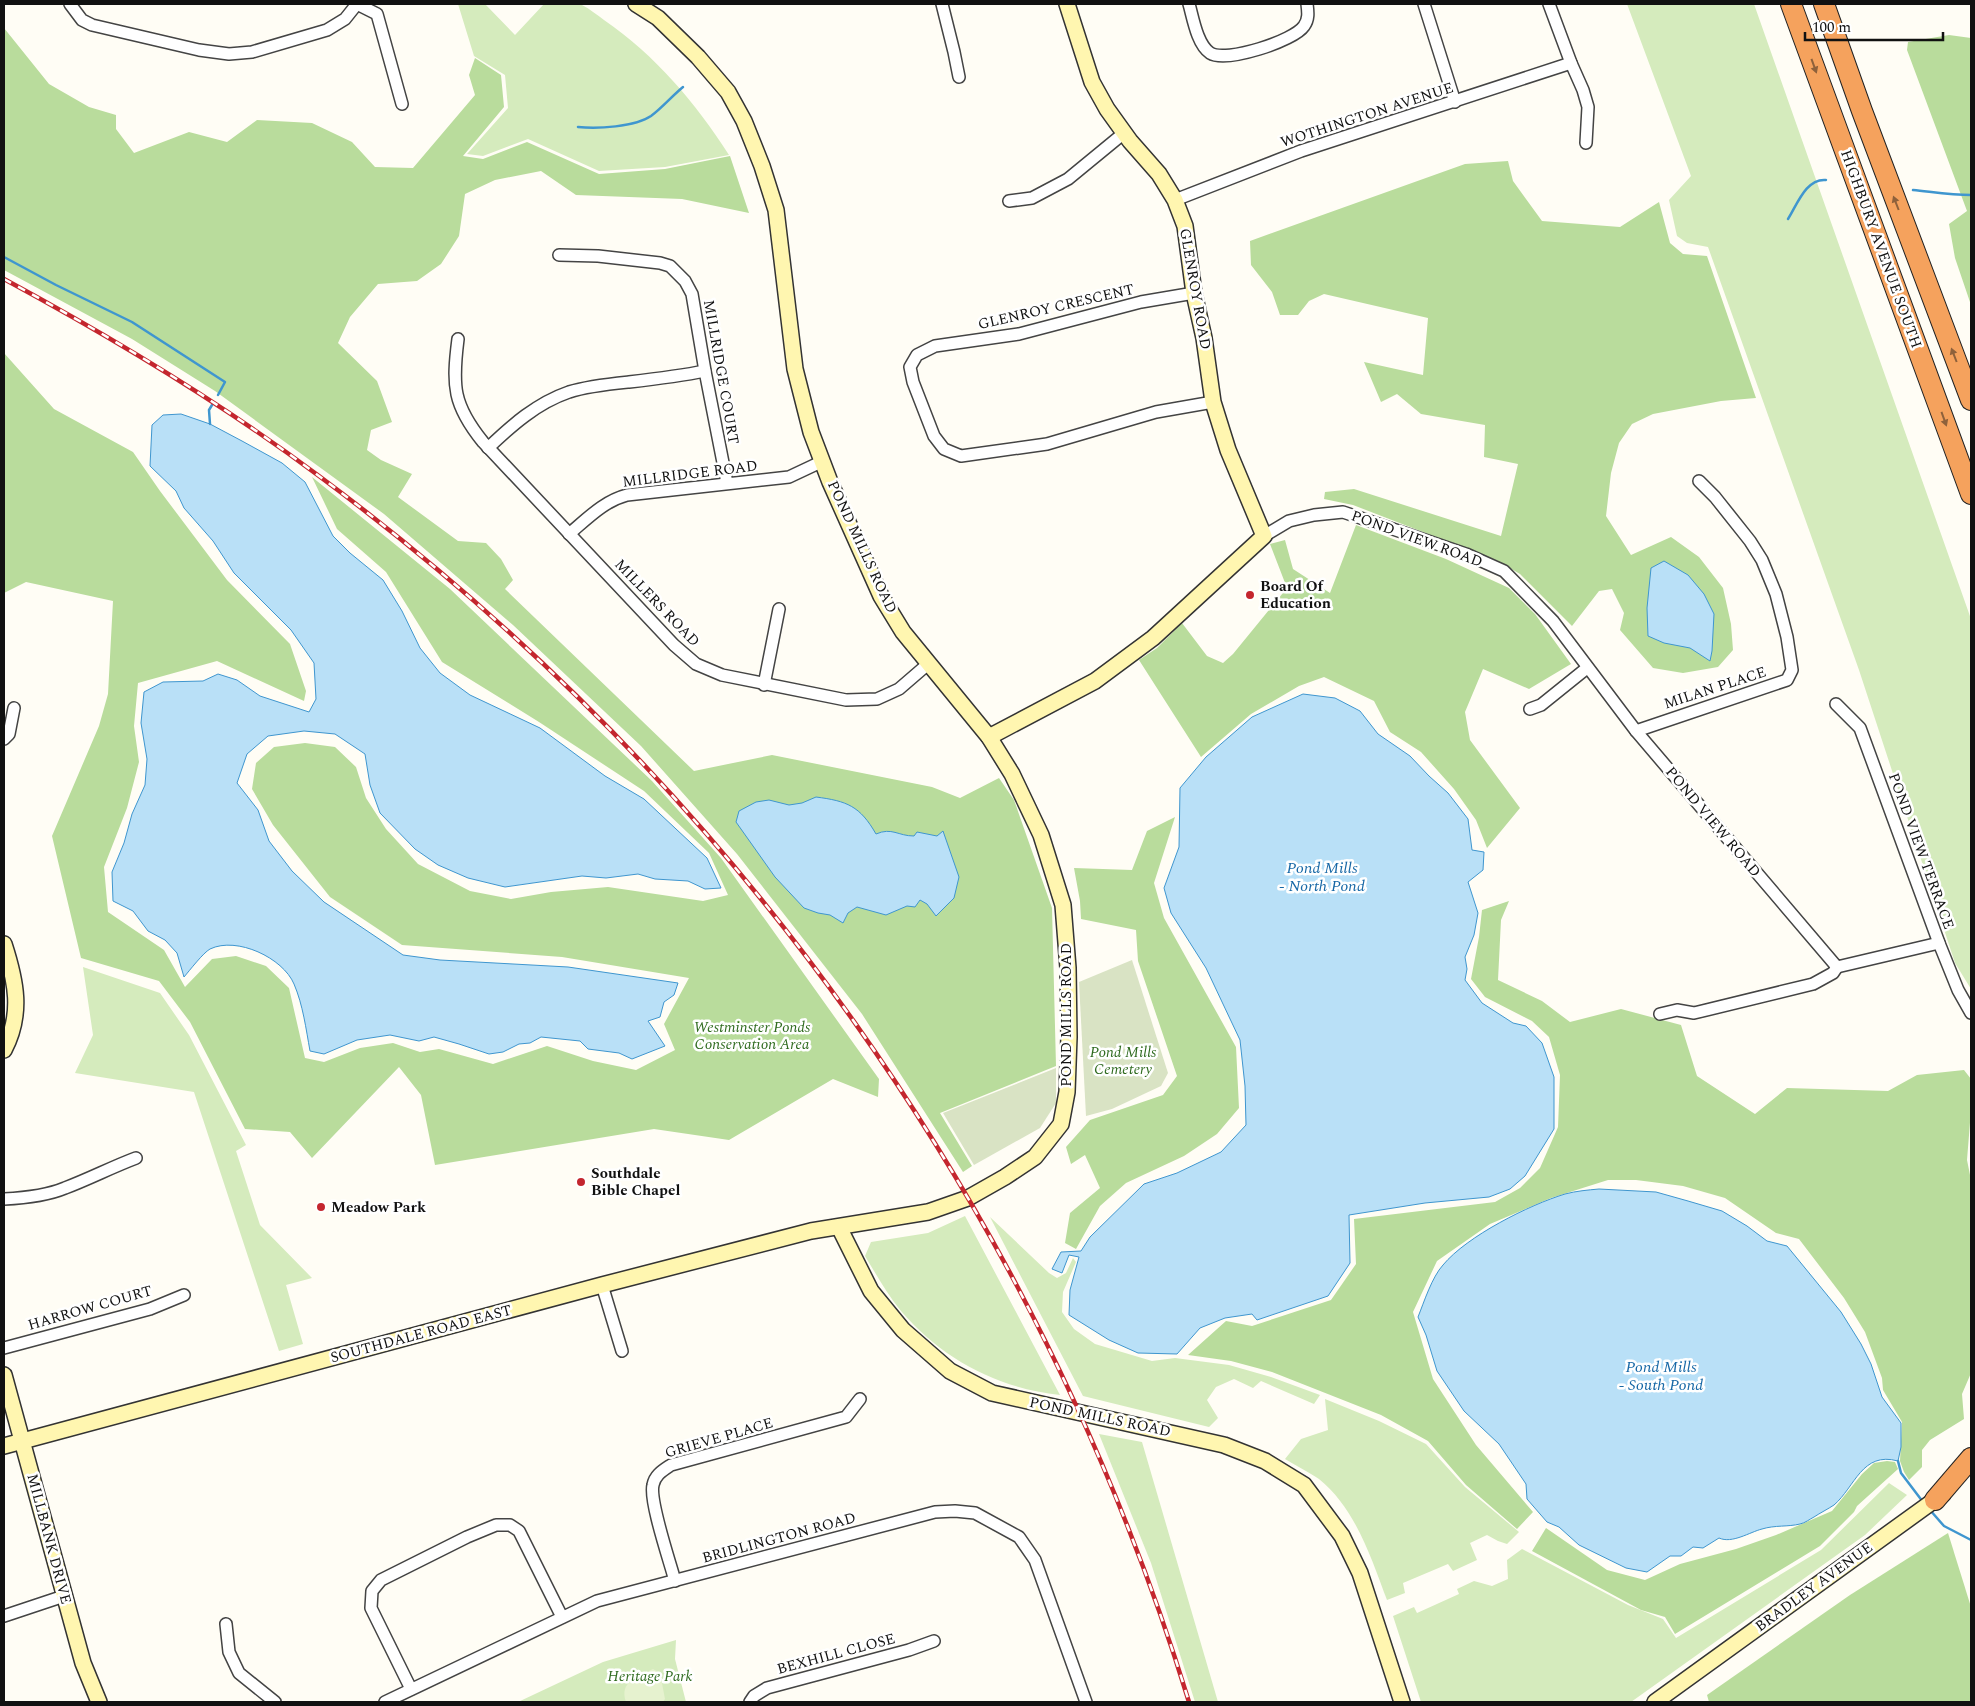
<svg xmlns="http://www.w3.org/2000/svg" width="1975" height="1706" viewBox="0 0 1975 1706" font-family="Spectral,serif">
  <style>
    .green { fill: #d5ebbd }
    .forest { fill: #b9dc9c }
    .cemetery { fill: #d9e3c4 }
    .pitch { fill: #e6f2cf }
    .water { fill: #b9e0f7; stroke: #3f96cf }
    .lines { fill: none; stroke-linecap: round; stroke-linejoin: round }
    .stream { stroke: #3f96cf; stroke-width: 2.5 }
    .street-casing { stroke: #444; stroke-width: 14 }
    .secondary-casing { stroke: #333; stroke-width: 18 }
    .highway-casing { stroke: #222; stroke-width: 22 }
    .street { stroke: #fff; stroke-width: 11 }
    .secondary { stroke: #fff6b0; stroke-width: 15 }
    .highway { stroke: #f5a25d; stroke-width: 20 }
    .rail-casing { stroke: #c4262e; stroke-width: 4.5 }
    .rail { stroke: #fff; stroke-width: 2.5; stroke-dasharray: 8; stroke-linecap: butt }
    .oneway { fill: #8e613b }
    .poi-dot { fill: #c4262e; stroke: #fff; stroke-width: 2 }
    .labels { text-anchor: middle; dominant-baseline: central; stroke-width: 5; stroke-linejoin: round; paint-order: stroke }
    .street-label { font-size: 15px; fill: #111; stroke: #fff }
    .poi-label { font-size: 15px; font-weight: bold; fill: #111; stroke: #fff; text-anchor: start }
    .park-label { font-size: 15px; font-style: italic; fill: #2f6b1f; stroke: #fff }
    .water-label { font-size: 16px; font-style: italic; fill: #1768a6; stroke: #fff }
  </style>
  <rect width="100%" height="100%" fill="#fffdf5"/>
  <g class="green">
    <path d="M458,4h27l30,31 29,-31c9,0 31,-3 38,1 8,4 15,10 22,15 51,35 92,83 125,135l-64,12 -66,4 -71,-32 -45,17 -16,-2 41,-46 -3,-33 -31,-19z"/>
    <path d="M1627,4h127l217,615v370l-16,-26 -96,-293 -151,-423 -21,-4 -10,-7 -8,-36 22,-24z"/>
    <path d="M83,967l77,26 29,42 57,110 -10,6 24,74 52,53 -26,7 17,59 -24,7 -85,-259 -119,-19 18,-38z"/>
    <path d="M965,1216l95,179c-63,-7 -118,-36 -159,-84 -14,-17 -25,-37 -36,-55l6,-14 57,-9z"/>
    <path d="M990,1217l59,56 8,5 9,-5 7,-15 3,4 -13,30 -1,20 12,17 21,15 57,17 23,-3 54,7 42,12 49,18 -6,9 -53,-23 -8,7 -19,-9 -18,8 -9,13 11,18 -9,9 -126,-31z"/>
    <path d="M1325,1399l54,22 47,23 39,43 54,45 -12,12 -9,-3 -11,-6 -17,8 7,17 -24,11 -5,-7 -45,19 2,10 -18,7c-16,-42 -31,-91 -68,-121 -10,-7 -23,-13 -34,-20l16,-20 27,-9z"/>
    <path d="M1099,1434l43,8 76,260h-23l-44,-139z"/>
    <path d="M1889,1483l18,12 -42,40 -234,167h-210l-28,-86 21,-9 3,6 42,-19 -2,-5 17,-8 18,5 16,-7 -1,-19 15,-11 106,56 35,14 13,19 145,-88z"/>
    <path d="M676,1640l-1,19 11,43h-168l85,-40z"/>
  </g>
  <g class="forest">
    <path d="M4,28l45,56 40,23 27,8v14l18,24 55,-21 38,10 30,-22 55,3 40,19 23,25 38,1 62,-73 -6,-20 6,-17 26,17 3,32 -41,49 20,3 44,-17 72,32 66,-5 65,-13 19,57 -67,-14 -106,-4 -35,-24 -46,9 -30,14 -6,42 -18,28 -24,17 -39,3 -28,33 -12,26 39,38 15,41 -21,8 -4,20 14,10 31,14 -14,23 60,44 28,2 15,16 12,21 -8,9 189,182 78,-16 160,32 28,11 39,-20 15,22 38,108 4,158 -116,47 32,53 -9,6 -101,-158 -125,-160 -96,-108 -128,-121 -129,-111 -169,-123 -83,-52 -128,-69z"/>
    <path d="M1949,35l22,3v267l-16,-47 -6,-34 18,-13 -60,-161 1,-8z"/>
    <path d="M1508,161l5,20 29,40 78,6 39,-25 11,41 13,11 24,2 49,142 -35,3 -68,13 -21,10 -13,19 -8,30 -5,43 25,39 40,-18 28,20 24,31 8,36 2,26 -15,17 -35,6 -30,-5 -33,-38 4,-17 -12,-24 -13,2 -27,35 -52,-52 -22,-13 -145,-56 -29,-6 1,-7 29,-3 147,47 17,-72 -34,-7 1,-32 -64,-11 -24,-20 -16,8 -17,-40 59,13 5,-57 -104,-24 -15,7 -11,14h-18l-8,-23 -21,-27 -1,-24 215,-77z"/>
    <path d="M4,353l50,56 79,43 27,39 67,89 63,64 16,47 -2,10 -87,-40 -79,22 -4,43 5,36 -12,46 -23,59 4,45 56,38 21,37 27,-28 24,-3 30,10 23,22 16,70 19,4 36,-14 33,-5 27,9 19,-3 54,15 54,-18 46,15 43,9 39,-20 -11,-26 25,-46 -127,-21 -160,-12 -72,-48 -57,-72 -21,-36 4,-26 18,-16 31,-4 30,4 21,20 10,31 20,31 32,35 52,27 41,8 40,-7 57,-5 95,14 25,-6 -19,-42 -65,-62 -105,-69 -97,-60 -56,-90 -49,-43 -25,-52 138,112 202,192 69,77 158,221 -1,18 -45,-18 -104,61 -75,-11 -219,36 -14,-70 -22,-28 -87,91 -22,-26 -45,-3 -55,-107 -31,-41 -78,-23 -29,-122 47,-110 9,-32 5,-93 -87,-19 -22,11z"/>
    <path d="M1356,525l90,34 63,29 26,26 36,50 -42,25 -46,-20 -18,43 5,28 50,68 -33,40 -11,-28 -22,-31 -33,-37 -31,-20 -16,-31 -50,-24 -25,9 -48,28 -50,43 -62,-97 18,-12 25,-25 25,33 16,7 10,-9 54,-66 -17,-44 15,-4 8,29 37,24z"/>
    <path d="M1175,817l-21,66 10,35 72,129 3,61 -22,26 -33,22 -58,27 -26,23 -24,43 -11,-6 5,-30 30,-25 -15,-33 -14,9 -5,-17 24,-27 73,-25 14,-19 -39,-115 -2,-31 -55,-11 -1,-18 -6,-33 58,2 15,-39z"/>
    <path d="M1509,901l-8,19 -3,60 44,21 28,21 51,-13 60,16 16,51 58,38 32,-26 101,3 29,-16 47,-5 7,9v31l-4,50 4,20v193l-9,21 2,25 -34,21 -8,10v17l-13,13 -5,-8 -4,-11 2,-39 -19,-32 -1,-12 -17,-46 -21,-34 -45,-59 -23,-6 -51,-35 -42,-12 -47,-6h-28l-57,18 -61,26 -53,37 -24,51 20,67 43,66 57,67 -16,17 -51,-44 -38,-44 -47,-26 -109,-43 -41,-11 -43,-6 38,-34 26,5 79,-26 25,-36 -2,-45 141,-17 25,-14 20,-20 18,-41 2,-52 -11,-38 -17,-16 -47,-24 -14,-18 8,-42 3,-27z"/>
    <path d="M1887,1461l8,1 3,7 -41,37 -3,6 -34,34 -145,88 -10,-17 -24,-7 -109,-59 14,-23 61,42 38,10 35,-16 56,-15 40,-14 56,-24 30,-37 12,-11z"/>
    <path d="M1948,1533l23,74v95h-262l-2,-7 143,-100z"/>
  </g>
  <g class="cemetery">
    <path d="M1132,960l36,113 -7,13 -49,23 -26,7 -7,-134z"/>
    <path d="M1056,1068v35l-16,25 -66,37 -31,-52z"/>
  </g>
  <path class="pitch" d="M653,1669l7,4 5,26 -2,3h-37c-7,-21 11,-24 27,-33z"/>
  <g class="water">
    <path d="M181,414l29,10 32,17 40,22 23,19 28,54 17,17 33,27 19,31 18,37 20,25 30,22 70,33 65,48 39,23 63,59 14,30 -16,1 -17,-8 -33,-2 -17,-5 -32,4 -24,-2 -77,11 -37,-9 -30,-13 -23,-16 -35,-36 -10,-28 -5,-31 -30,-20 -31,-3 -36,5 -21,18 -10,29 21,27 11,31 23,30 32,31 79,53 37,5 128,7 110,16 -4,12 -10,7 -4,15 -12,4 17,25 -33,13 -13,-6 -31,-4 -8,-8 -39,-4 -11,6 -11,1 -16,8 -14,2 -30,-10 -25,-7 -15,4 -29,-6 -33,5 -33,14 -14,-3c-4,-22 -7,-46 -16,-67 -11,-26 -57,-48 -84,-35 -7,4 -20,21 -26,28l-7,-24 -12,-13 -17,-9 -15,-20 -20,-10 -1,-29 12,-29 8,-29 13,-29 2,-26 -6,-36 3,-31 19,-10 40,-1 15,-7 19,6 23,16 49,16 7,-13 -2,-36 -23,-33 -57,-57 -21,-32 -29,-33 -8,-17 -26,-25 2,-41 11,-10z"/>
    <path d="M1664,561l24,14 16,19 10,20 -2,37 -2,10 -20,-13 -26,-5 -16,-7 -1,-28 4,-40z"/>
    <path d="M1303,694l32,4 25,13 18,23 32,22 19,20 19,17 20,26 4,31 12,2 -1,18 -15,12 10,31 -4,22 -9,22 2,12 -2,11 17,23 31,20 13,3 16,17 12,34v52l-29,47 -15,13 -21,8 -64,6 -76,12 1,48 -22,33 -71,24 -5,-6 -27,4 -25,10 -23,26 -39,-1 -29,-13 -40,-25 1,-25 9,-33 -10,-2 -7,18 -10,-4 9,-17 20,-1 9,-14 54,-53 33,-11 44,-21 25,-27 -1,-39 -5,-46 -34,-72 -35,-55 -7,-25 15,-41 1,-59 26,-31 46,-40z"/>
    <path d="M816,797c31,4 44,9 60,37 16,-7 22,2 38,2l3,-4 20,4 6,-5 16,46 -5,21 -18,18 -9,-12 -7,-4 -5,7 -8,-1 -21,9 -29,-8 -9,6 -5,10 -13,-8 -12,-2 -14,-5 -29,-31 -39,-55 3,-11 17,-9 13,-2 20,5 13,-2z"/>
    <path d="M1599,1189l57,3 32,9 34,10 25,15 20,15 20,5 54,66 20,32 10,20 11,33 19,26v24l-3,14c-36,-10 -43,26 -64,44 -6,4 -14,8 -20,12 -4,2 -9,6 -14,7 -12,3 -25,1 -38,5 -12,3 -30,15 -43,9l-16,10 -10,-1 -12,9h-11l-23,16 -21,-4 -47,-23 -20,-18 -12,-5 -20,-23 -1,-15 -27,-40 -35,-33 -27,-40 -11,-36 -8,-18c6,-15 14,-40 25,-52 24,-29 86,-60 122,-71 11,-3 23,-4 34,-5z"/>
  </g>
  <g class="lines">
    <g class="stream">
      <path d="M578,127c19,2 57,0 73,-11 11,-8 21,-20 32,-29"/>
      <path d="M1913,190c20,2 38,5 58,5"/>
      <path d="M1788,219c9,-14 18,-41 38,-39"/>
      <path d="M4,257l52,28 76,37 93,60 -7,13"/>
      <path d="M210,424l-1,-14 3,-5"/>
      <path d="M1898,1461l3,12 22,29"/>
      <path d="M1930,1510l14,16 27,14"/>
    </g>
    <g class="street-casing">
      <g id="street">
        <path d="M70,4l12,16 10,5 107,25 30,4 23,-2 75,-22 18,-11 12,-15"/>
        <path d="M357,4l20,10 25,90"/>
        <path d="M942,4l12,48 5,25"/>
        <path d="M1189,4c4,14 8,40 21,49 16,10 84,-12 94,-27 5,-7 4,-14 3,-22"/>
        <path d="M1424,4l31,98"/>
        <path d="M1549,4l22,59 12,27 5,17 -2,36"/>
        <path d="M1175,200l126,-49 270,-88"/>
        <path d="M1009,201l23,-3 36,-19 56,-46"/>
        <path d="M559,255l39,1 62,7 10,3 15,15 7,13 13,77 22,112"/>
        <path d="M1194,293l-53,9 -122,32 -84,12 -18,9 -7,12 3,15 21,54 10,13 17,7 86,-12 109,-32 57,-10"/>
        <path d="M458,339c-6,47 -5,66 25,103l191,203 22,19 26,11 124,25 31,-1 22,-10 29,-25"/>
        <path d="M488,448c24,-23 49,-45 81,-56 19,-6 40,-8 60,-10 26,-3 51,-6 76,-11"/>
        <path d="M569,534c19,-16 35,-33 58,-39l162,-18 34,-16"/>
        <path d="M1264,536l25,-15 25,-6 29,-3 123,42 38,17 49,50 83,110 201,236 102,-24"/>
        <path d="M764,685l15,-76"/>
        <path d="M1836,704l24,24 79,215 19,47 13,23"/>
        <path d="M1530,709l11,-4 46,-37"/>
        <path d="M1636,731l151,-51 5,-10 -5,-33 -11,-43 -14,-34 -12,-19 -35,-44 -16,-16"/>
        <path d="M4,739l5,-5 5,-26"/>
        <path d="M1660,1014l17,-4 17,3 119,-29 20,-11 4,-6"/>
        <path d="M4,1199c20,-1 42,-3 61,-11 24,-9 47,-21 71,-30"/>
        <path d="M602,1285l20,66"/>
        <path d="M4,1348l146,-39 34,-14"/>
        <path d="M675,1581c-5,-19 -26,-80 -22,-96 2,-10 9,-14 18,-20l175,-48 14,-18"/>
        <path d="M4,1616l60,-20"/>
        <path d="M226,1624l3,28 10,21 36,29"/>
        <path d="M411,1689l-40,-81 1,-17 9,-11 86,-43 29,-12h14l9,6 43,86"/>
        <path d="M385,1702l212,-101 338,-89 20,-1 20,2 44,24 16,23 51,142"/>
        <path d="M750,1702l4,-6 13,-8 142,-38 25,-9"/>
      </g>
    </g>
    <g class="secondary-casing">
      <g id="secondary">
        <path d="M989,737l106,-56 58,-43 111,-102 -36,-86 -15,-48 -9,-64 -10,-45 -9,-67 -10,-26 -16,-26 -29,-33 -23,-32 -15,-27 -25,-78"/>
        <path d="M4,944c12,37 19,70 0,106"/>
        <path d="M839,1227l32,64 32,39 47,41 42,22 232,52 41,16 39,24 38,51 18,37 42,129"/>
        <path d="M4,1375l79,288 16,39"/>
        <path d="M4,1446l598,-161 209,-54 117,-19 40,-14 37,-21 30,-20 26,-33 6,-32 2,-55 -1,-69 -5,-63 -22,-70 -29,-61 -23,-37 -86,-105 -22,-36 -51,-114 -19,-50 -16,-63 -19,-159 -14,-44 -18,-45 -16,-29 -30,-35 -40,-39 -22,-14"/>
        <path d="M1655,1702l288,-208"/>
      </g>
    </g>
    <g class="highway-casing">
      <g id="highway">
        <path d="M1791,4l180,490"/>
        <path d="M1824,4l38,107 109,289"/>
        <path d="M1935,1500l36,-42"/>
      </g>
    </g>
    <use href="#street" class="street"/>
    <use href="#secondary" class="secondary"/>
    <use href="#highway" class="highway"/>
    <g class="rail-casing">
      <path id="rail" d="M4,279c109,59 216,123 315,197 414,307 719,734 870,1226"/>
    </g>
    <use href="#rail" class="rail"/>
  </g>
  <defs><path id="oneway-solid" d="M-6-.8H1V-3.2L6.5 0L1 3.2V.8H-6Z" transform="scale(1.25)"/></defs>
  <g class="oneway">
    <use href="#oneway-solid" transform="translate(1814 66) rotate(70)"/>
    <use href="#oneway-solid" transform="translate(1896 203) rotate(-111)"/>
    <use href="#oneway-solid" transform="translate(1954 355) rotate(-111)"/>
    <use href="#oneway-solid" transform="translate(1944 419) rotate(70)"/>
  </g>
  <g class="poi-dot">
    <circle cx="1250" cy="595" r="5"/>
    <circle cx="581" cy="1182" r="5"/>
    <circle cx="321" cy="1207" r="5"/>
  </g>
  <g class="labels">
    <g class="street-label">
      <text transform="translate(1367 115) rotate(-18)">WOTHINGTON AVENUE</text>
      <text transform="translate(1881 249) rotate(70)">HIGHBURY AVENUE SOUTH</text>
      <text transform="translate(1195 289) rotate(80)">GLENROY ROAD</text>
      <text transform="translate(1056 307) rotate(-13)">GLENROY CRESCENT</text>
      <text transform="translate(721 372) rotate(80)">MILLRIDGE COURT</text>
      <text transform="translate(690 474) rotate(-7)">MILLRIDGE ROAD</text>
      <text transform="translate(1417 539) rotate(20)">POND VIEW ROAD</text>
      <text transform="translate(862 547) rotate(65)">POND MILLS ROAD</text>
      <text transform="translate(657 603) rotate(46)">MILLERS ROAD</text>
      <text transform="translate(1715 688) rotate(-18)">MILAN PLACE</text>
      <text transform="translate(1713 822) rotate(50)">POND VIEW ROAD</text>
      <text transform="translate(1921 851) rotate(70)">POND VIEW TERRACE</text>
      <text transform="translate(1066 1015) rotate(-90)">POND MILLS ROAD</text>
      <text transform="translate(90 1308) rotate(-16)">HARROW COURT</text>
      <text transform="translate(421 1334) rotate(-15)">SOUTHDALE ROAD EAST</text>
      <text transform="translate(1100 1417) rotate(12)">POND MILLS ROAD</text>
      <text transform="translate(719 1438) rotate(-16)">GRIEVE PLACE</text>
      <text transform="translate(779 1538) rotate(-15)">BRIDLINGTON ROAD</text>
      <text transform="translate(49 1539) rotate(75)">MILLBANK DRIVE</text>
      <text transform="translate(1814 1587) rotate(-36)">BRADLEY AVENUE</text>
      <text transform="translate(836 1654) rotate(-15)">BEXHILL CLOSE</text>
    </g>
    <g class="poi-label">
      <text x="1260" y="586">Board Of<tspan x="1260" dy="17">Education</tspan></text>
      <text x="591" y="1173">Southdale<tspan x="591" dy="17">Bible Chapel</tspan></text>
      <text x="331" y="1207">Meadow Park</text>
    </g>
    <g class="park-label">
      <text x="752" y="1027">Westminster Ponds<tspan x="752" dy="17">Conservation Area</tspan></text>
      <text x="1123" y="1052">Pond Mills<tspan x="1123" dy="17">Cemetery</tspan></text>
      <text x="650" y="1676">Heritage Park</text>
    </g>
    <g class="water-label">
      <text x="1322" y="868">Pond Mills<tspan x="1322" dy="18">- North Pond</tspan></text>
      <text x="1661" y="1367">Pond Mills<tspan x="1661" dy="18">- South Pond</tspan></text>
    </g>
  </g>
  <rect width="1975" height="1706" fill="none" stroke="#111111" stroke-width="10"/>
  <path d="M1805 32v8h138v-8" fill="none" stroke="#111111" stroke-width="2.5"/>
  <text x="1812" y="32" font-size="15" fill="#111111" stroke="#ffffff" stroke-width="4" paint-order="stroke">100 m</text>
</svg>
